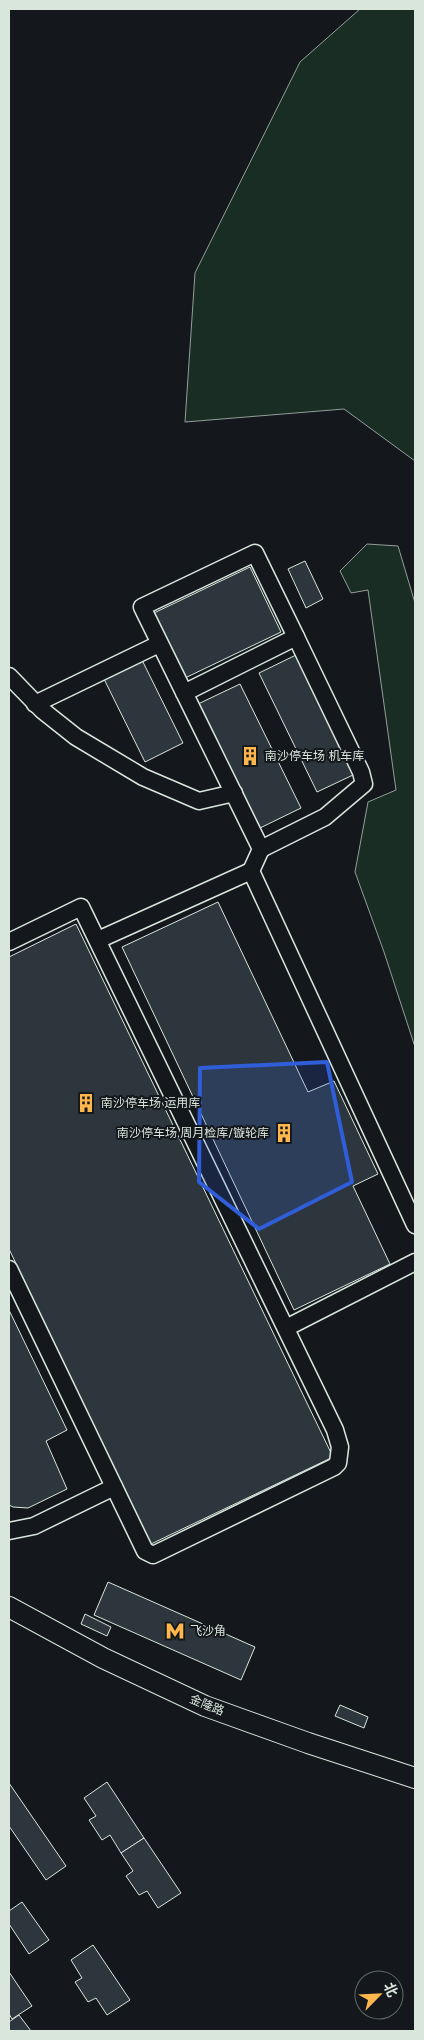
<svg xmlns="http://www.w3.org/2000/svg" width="424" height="2040" viewBox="0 0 424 2040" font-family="'DM Sans','Noto Sans SC',sans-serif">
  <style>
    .green { fill: #1a2d24; stroke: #939e99 }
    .building { fill: #2c363c; stroke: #d8e6dc }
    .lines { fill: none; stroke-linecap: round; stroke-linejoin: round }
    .minor-casing { stroke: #d8e6dc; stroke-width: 19 }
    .major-casing { stroke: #d8e6dc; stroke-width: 22 }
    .minor { stroke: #14181c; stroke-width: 16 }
    .major { stroke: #14181c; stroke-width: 20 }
    .marked { fill: #305dd8; fill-opacity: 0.2; stroke: #305dd8; stroke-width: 4; stroke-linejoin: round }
    .labels { text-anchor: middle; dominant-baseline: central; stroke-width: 4; stroke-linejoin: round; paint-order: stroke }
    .poi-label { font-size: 12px; fill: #d8e6dc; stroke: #14181c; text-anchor: start }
    .street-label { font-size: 12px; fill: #d8e6dc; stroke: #14181c }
  </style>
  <rect width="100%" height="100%" fill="#14181c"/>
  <g class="green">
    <path d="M360,9h55v452l-71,-52 -159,13 10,-149 105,-211z"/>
    <path d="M367,544l31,2 17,57v444l-31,-95 -29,-80 13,-70 28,-12 -28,-200 -17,3 -11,-22z"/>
  </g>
  <g class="building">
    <path d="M305,561l18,38 -17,9 -18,-39z"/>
    <path d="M250,567l31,65 -96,46 -31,-65z"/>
    <path d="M296,655l57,120 -36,17 -58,-119z"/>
    <path d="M142,660l41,83 -38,19 -41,-83z"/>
    <path d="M240,684l61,124 -41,20 -62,-124z"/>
    <path d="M218,902l90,190 26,-11 44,93 -25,12 37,78 -96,46 -172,-363z"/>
    <path d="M76,924l257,533 -182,87 -142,-295v-292z"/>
    <path d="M9,1310l58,120 -21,11 21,48 -39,19 -15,-1 -4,-2z"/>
    <path d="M108,1582l147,65 -14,33 -147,-65z"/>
    <path d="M85,1614l26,13 -4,9 -26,-12z"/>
    <path d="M340,1705l28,12 -4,11 -29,-12z"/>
    <path d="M107,1782l37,56 -23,15 -11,-18 -8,5 -13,-20 7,-4 -12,-18z"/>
    <path d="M9,1783l57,83 -20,14 -37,-54z"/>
    <path d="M144,1838l37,55 -23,15 -11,-17 -8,4 -13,-19 7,-5 -12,-18z"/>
    <path d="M22,1902l27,38 -20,14 -20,-30v-13z"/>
    <path d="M93,1945l37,55 -23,15 -11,-17 -8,4 -13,-20 7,-4 -11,-18z"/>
    <path d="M9,1972l23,34 -20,13 -3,-5z"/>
    <path d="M19,2015l12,16h-22v-9z"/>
  </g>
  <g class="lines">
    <g class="minor-casing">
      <g id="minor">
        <path d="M9,676l33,34 34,27 67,40 56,24 35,-8"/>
        <path d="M184,693l112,-56 -41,-84 -113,54c39,81 80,161 119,242l-10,22"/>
        <path d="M35,704l124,-60"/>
        <path d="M261,849l64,-32 39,-33 -3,-12 -65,-135"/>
        <path d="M98,940l153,-69 164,354"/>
        <path d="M9,942l72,-35 254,523 5,17 -2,16 -4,4 -181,88 -8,-4 -136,-282"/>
        <path d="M286,1328l129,-66"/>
        <path d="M9,1531l25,-5 80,-39"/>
      </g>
    </g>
    <g class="major-casing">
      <path id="major" d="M9,1607l94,51 102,48 103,37 107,35"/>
    </g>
    <use href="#minor" class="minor"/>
    <use href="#major" class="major"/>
  </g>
  <path class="marked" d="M327,1062l25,120 -93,47 -60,-47 1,-114z"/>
  <defs>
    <g id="building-bare" transform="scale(1.5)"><path d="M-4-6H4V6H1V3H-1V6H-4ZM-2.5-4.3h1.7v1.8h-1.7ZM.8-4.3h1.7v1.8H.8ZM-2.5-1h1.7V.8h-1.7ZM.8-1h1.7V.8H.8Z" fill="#ffb74d" stroke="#14181c" stroke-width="2.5" paint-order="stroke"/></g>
    <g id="metro-bare" transform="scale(1.5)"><path d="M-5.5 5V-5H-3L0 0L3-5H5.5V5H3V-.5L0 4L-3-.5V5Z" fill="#ffb74d" stroke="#14181c" stroke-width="2.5" paint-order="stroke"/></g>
  </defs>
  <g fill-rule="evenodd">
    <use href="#building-bare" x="250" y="756"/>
    <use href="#building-bare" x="86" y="1103"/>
    <use href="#building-bare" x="284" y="1133"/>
    <use href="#metro-bare" x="175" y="1631"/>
  </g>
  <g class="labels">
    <g class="poi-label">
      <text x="265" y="756">南沙停车场 机车库</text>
      <text x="101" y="1103">南沙停车场 运用库</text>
      <text x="269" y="1133" text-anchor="end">南沙停车场 周月检库/镟轮库</text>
      <text x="190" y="1631">飞沙角</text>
    </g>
    <g class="street-label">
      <text transform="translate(207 1705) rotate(22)">金隆路</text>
    </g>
  </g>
  <rect width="424" height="2040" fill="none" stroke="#d8e6dc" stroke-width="20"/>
  <g transform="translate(379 1995) rotate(66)"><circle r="24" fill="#14181c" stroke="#626a69"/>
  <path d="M0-4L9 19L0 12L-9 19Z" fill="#ffb74d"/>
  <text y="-8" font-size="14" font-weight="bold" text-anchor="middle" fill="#d8e6dc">北</text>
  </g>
</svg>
